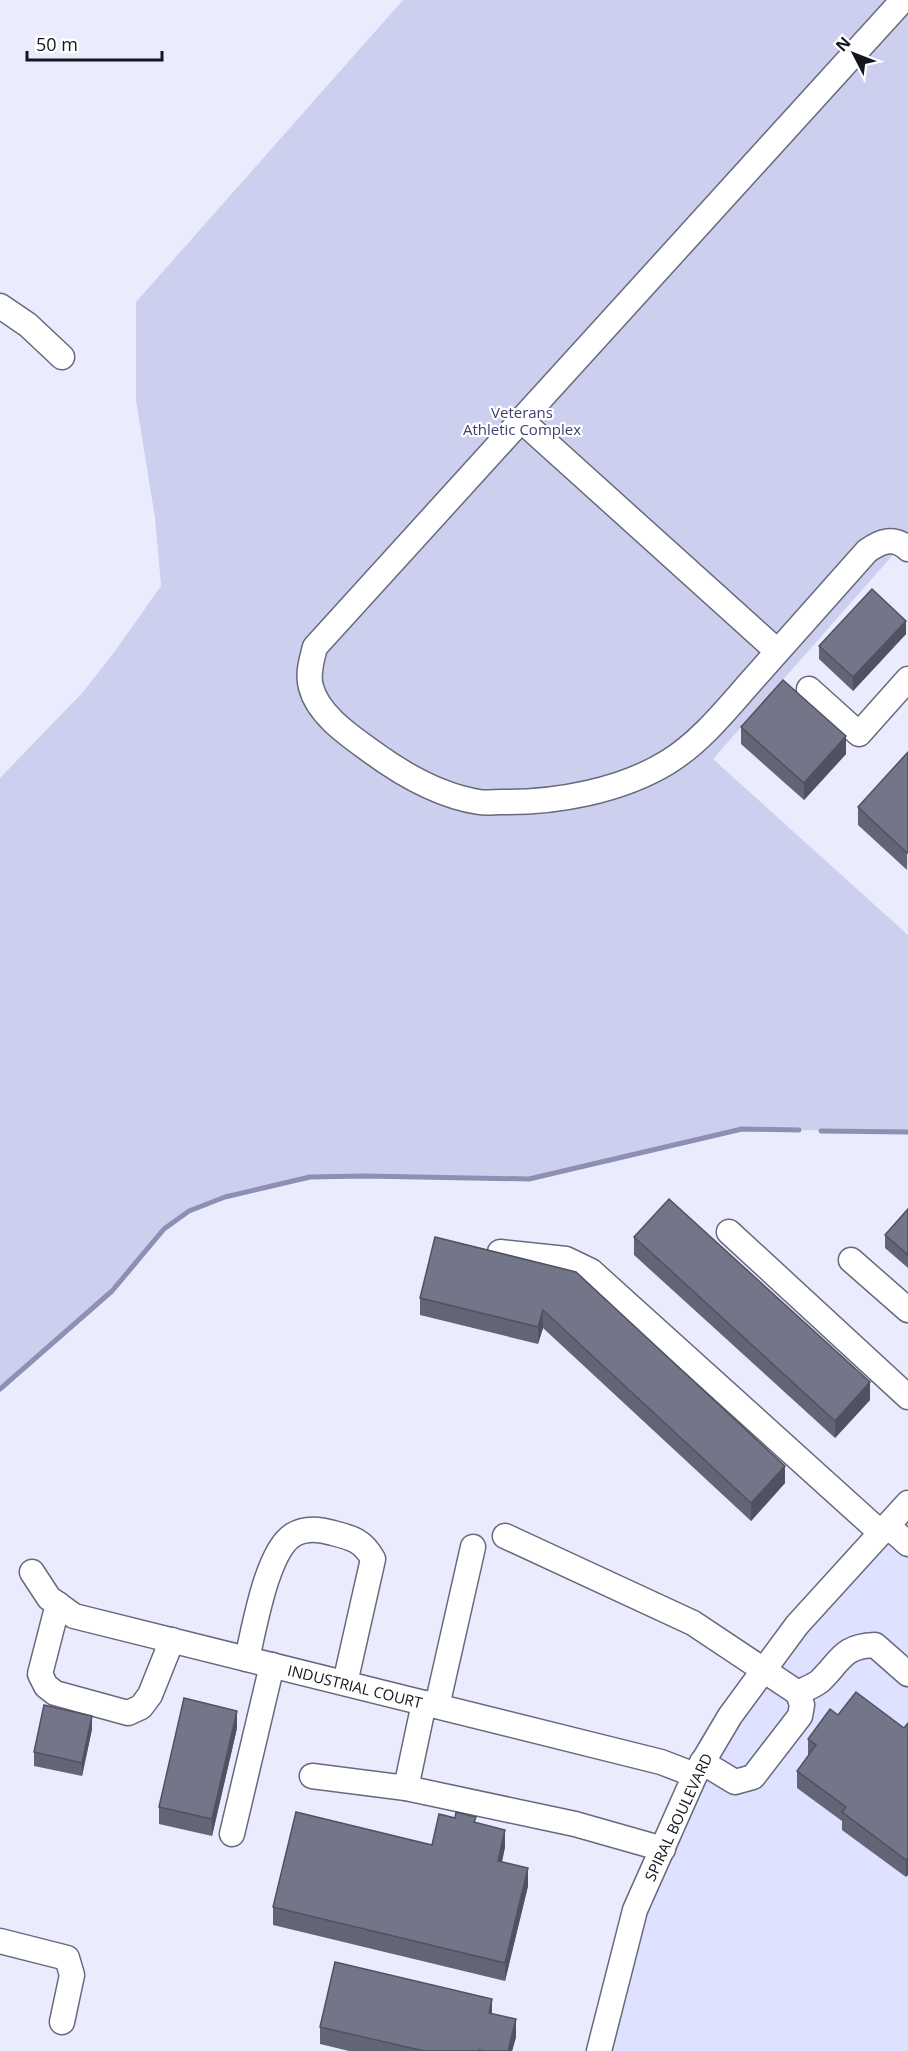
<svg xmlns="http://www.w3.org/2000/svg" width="908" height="2051" viewBox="0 0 908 2051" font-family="'Open Sans',sans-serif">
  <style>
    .built { fill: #dee1ff }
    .green { fill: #ccd0ee }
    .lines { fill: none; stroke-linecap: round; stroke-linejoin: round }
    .stream { stroke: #8d90b2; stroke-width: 5 }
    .minor-casing { stroke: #67697c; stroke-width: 27 }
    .minor { stroke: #fff; stroke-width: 24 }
    .wall { fill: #636576 }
    .shaded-wall { fill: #505260 }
    .building { fill: #737589; stroke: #505260; stroke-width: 1.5 }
    .labels { text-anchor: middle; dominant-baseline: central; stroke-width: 4.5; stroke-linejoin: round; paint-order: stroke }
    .park-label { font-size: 15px; fill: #3f4070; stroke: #fff }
    .street-label { font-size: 15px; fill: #15161d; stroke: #fff }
  </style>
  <rect width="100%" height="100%" fill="#eaecfe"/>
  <path class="built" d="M908,1503v548h-309l36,-141 95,-194z"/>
  <path class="green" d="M403,0h505v538l-195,221 195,176v197l-166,-3 -213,50 -164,-3 -55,1 -85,20 -36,14 -25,18 -52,62 -112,98v-611l83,-86 32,-41 46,-65 -6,-68 -19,-118v-98z"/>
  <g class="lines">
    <g class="stream">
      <path d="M821,1131l87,1"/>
      <path d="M0,1389l112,-98 52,-62 25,-18 36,-14 85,-20 55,-1 164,3 213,-50 57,1"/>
    </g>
    <g class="minor-casing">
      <g id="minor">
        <path d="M903,0l-588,647c-3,12 -8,27 -4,40 7,28 39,49 61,65 30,22 69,44 107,50 7,1 15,0 22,0 54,1 120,-11 167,-40 34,-21 60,-55 87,-85 37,-42 75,-84 112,-126 14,-10 27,-15 41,-2"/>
        <path d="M0,306l28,19 34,32"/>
        <path d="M521,420l256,231"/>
        <path d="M809,689l50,45 49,-55"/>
        <path d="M729,1232l179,165"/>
        <path d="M500,1252l66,7 25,12 290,262"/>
        <path d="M851,1260l57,50"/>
        <path d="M888,1526l20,18"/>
        <path d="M505,1536l188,87 105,70 4,12 -2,11 -47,61 -18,5 -33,-20"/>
        <path d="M32,1572l17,26 25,18 587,146 34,13"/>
        <path d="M58,1604l-18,70 6,12 9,7 73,20 13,-6 9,-12 22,-55"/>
        <path d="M247,1659c7,-30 20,-108 46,-124 13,-8 27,-6 40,-2 20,5 30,8 40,26l-28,124"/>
        <path d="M798,1693c7,-4 16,-7 22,-12 21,-20 22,-35 55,-36l33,29"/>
        <path d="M437,1706l36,-159"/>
        <path d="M312,1776l94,12 169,36 88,25"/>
        <path d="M406,1788l18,-85"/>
        <path d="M232,1834l40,-169"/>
        <path d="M0,1941l67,17 5,17 -10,47"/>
        <path d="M599,2051l36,-141 60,-135 35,-59 67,-91 111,-122"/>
      </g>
    </g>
    <use href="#minor" class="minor"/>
  </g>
  <g class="wall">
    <path d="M906,634l-53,57 -34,-32v-13z"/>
    <path d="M741,727l105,27 -42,46 -63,-56z"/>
    <path d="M908,752l-1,118 -49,-45v-18z"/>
    <path d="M908,1209v59l-23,-20v-13z"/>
    <path d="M634,1237l236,163 -35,38 -201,-183z"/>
    <path d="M576,1272l209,211 -34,38 -208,-193 -5,16 -118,-29v-17z"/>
    <path d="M838,1715l66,13 4,-5 -2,154 -64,-47v-9l-45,-33v-17l11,-15v-17z"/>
    <path d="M237,1728l-25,108 -53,-12v-17z"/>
    <path d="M92,1729l-10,47 -48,-10v-14z"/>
    <path d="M476,1823l29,24 -3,15 26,24 -23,95 -232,-56v-18l159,-62z"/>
    <path d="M492,2013l24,24 -4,14h-163l-29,-7v-17z"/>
  </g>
  <g class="shaded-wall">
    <path d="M906,621v13l-53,57v-14z"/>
    <path d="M846,736v18l-42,46v-17z"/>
    <path d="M543,1310v18l-5,16v-17z"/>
    <path d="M870,1382v18l-35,38v-17z"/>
    <path d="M785,1466v17l-34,38v-18z"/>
    <path d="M237,1711v17l-25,108v-17z"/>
    <path d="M92,1716v13l-10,47v-13z"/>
    <path d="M505,1830v17l-7,32v-18z"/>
    <path d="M908,1858v17l-2,2v-17z"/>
    <path d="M528,1868v18l-23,95v-18z"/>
    <path d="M492,1999v17l-3,-3z"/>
    <path d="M516,2019v18l-4,14h-4z"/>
  </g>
  <g class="building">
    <path d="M872,589l34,32 -53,56 -34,-31z"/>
    <path d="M783,680l63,56 -42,47 -63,-56z"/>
    <path d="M908,752v100l-1,1 -49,-46z"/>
    <path d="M669,1199l201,183 -35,39 -201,-184z"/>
    <path d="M908,1209v46l-23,-20z"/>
    <path d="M435,1237l141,35 209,194 -34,37 -208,-193 -5,17 -118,-29z"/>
    <path d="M856,1692l48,36 4,-5v135l-2,2 -64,-48 4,-5 -49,-36 19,-26 -8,-6 22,-30 8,6z"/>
    <path d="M184,1698l53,13 -25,108 -53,-12z"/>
    <path d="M44,1705l48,11 -10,47 -48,-11z"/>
    <path d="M296,1812l136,33 7,-31 16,4 1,-6 20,5 -2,5 31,8 -7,31 30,7 -23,95 -232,-56z"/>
    <path d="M335,1962l157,37 -3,14 27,6 -8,32h-24l-5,-1v1h-55l-104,-24z"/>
  </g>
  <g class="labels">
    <g class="park-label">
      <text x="522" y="412">Veterans<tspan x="522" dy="17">Athletic Complex</tspan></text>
    </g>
    <g class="street-label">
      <text transform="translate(355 1686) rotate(14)">INDUSTRIAL COURT</text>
      <text transform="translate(678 1817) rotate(-65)">SPIRAL BOULEVARD</text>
    </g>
  </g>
  <g transform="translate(854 54) rotate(312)" stroke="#ffffff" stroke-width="4.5" paint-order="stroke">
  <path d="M0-4.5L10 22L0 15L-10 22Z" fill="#15161d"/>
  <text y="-9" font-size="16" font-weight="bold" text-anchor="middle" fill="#15161d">N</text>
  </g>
  <path d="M27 51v9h135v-9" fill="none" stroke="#15161d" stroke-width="3"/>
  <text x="36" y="51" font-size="18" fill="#15161d" stroke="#ffffff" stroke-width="4.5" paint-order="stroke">50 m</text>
</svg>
